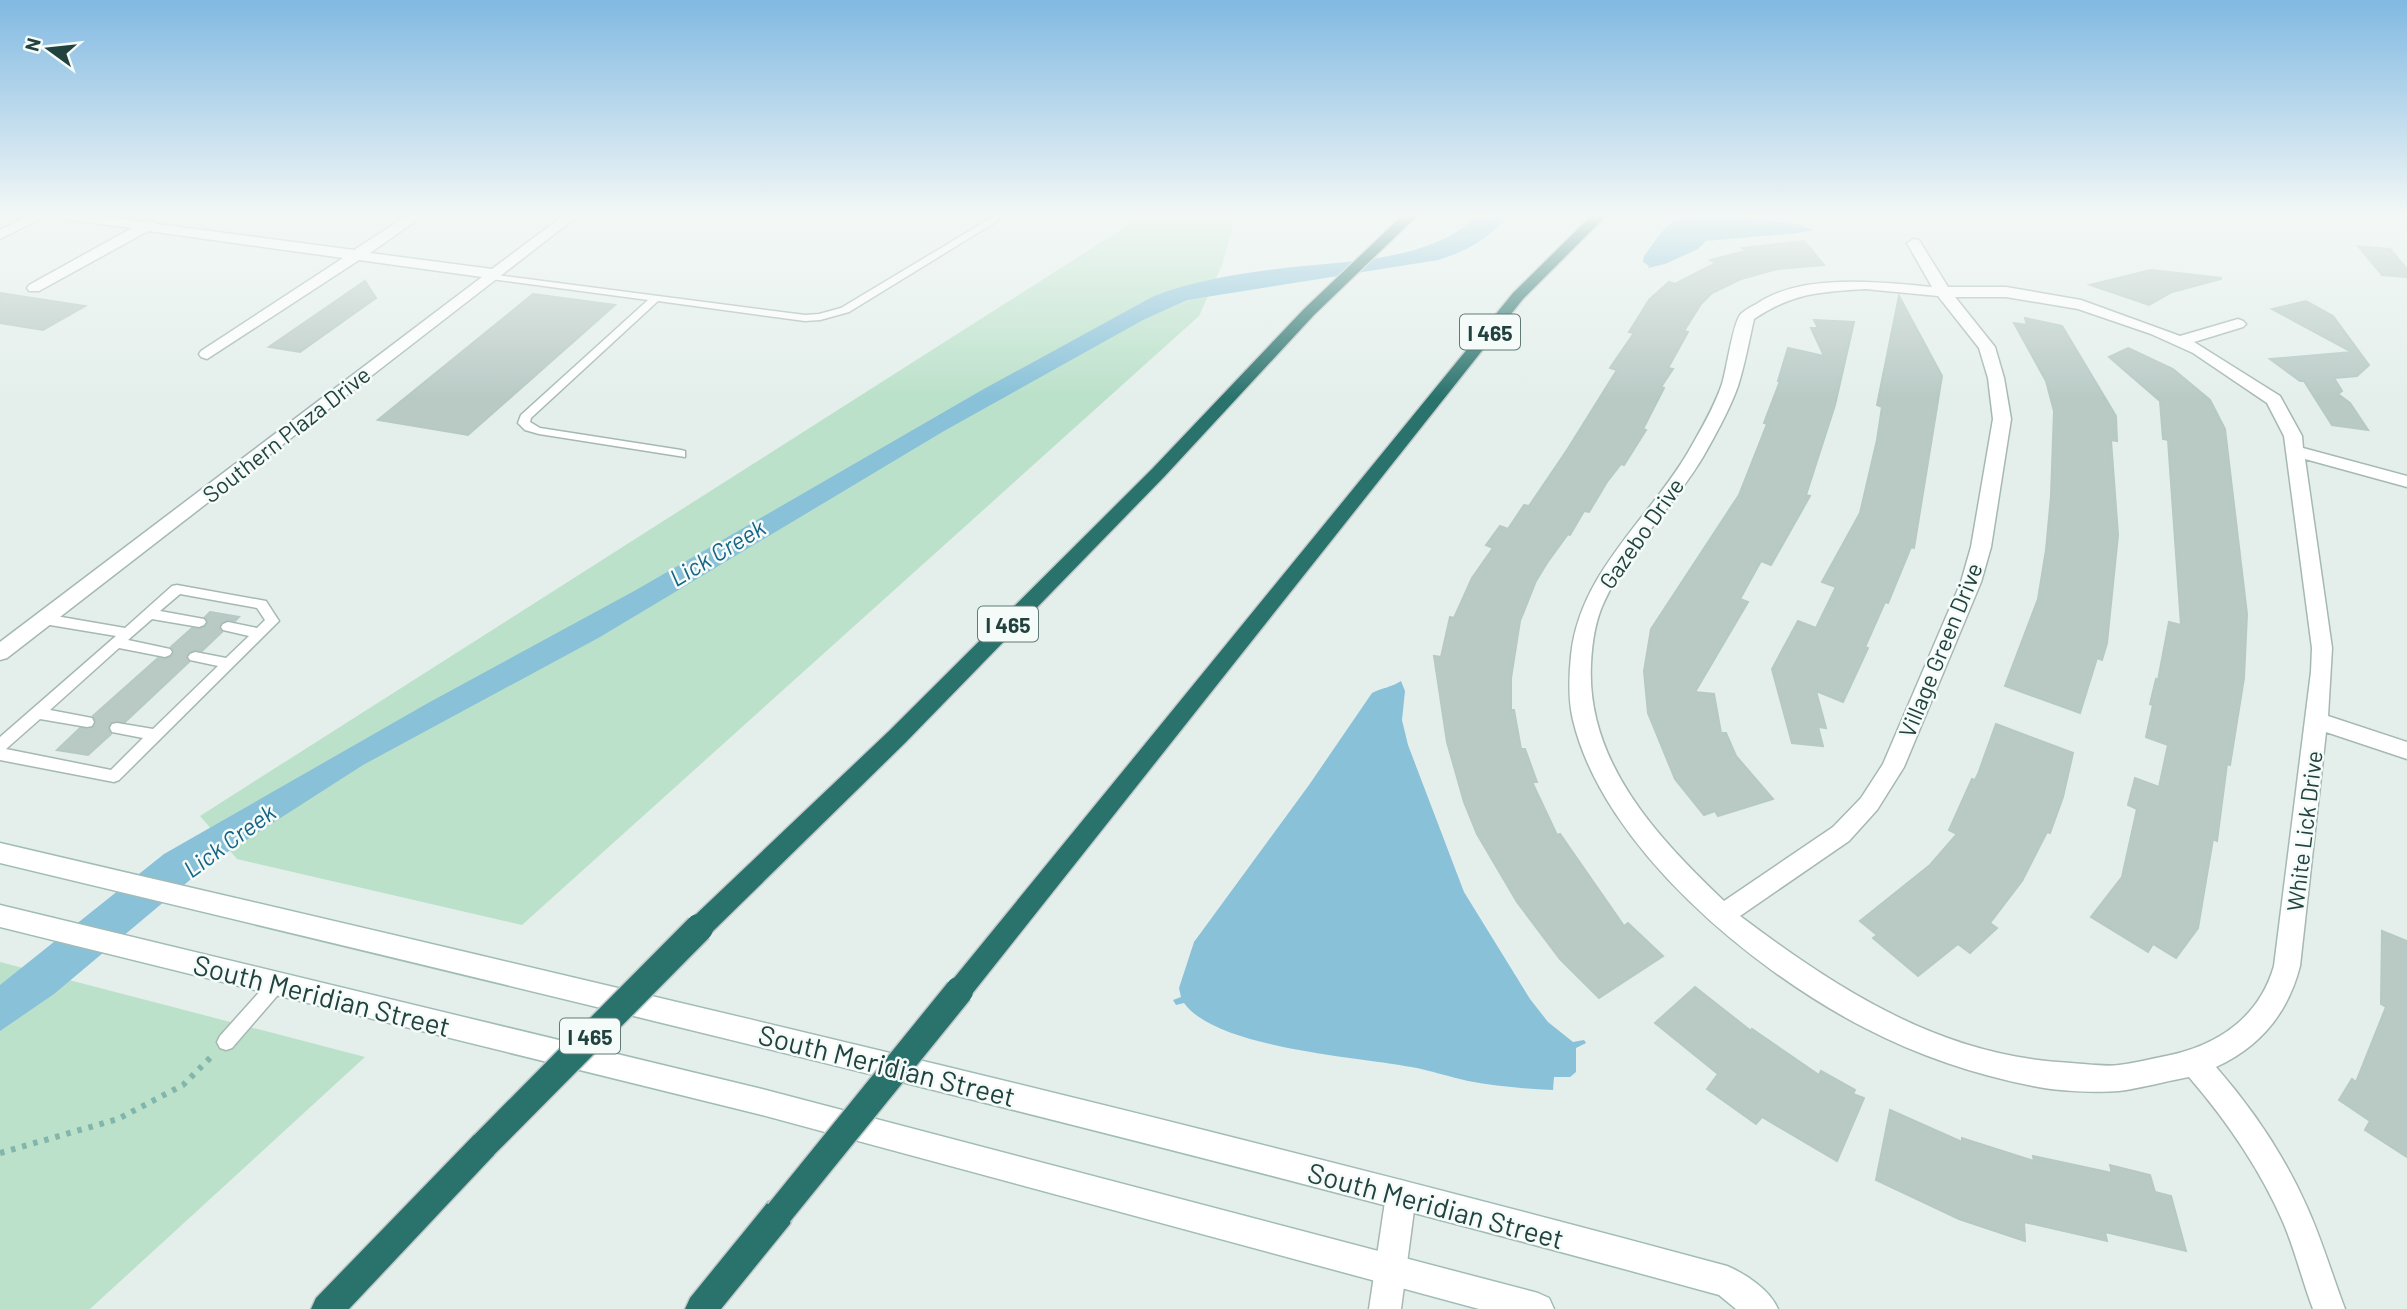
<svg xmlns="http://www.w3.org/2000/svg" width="2407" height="1309" viewBox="0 0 2407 1309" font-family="Barlow,sans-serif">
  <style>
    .green { fill: #bbe1ca }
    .water { fill: #88c1d8 }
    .building { fill: #b9cac5; stroke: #b6c9c4; stroke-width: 2 }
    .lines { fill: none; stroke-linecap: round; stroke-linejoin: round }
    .service-casing { stroke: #a6b8b4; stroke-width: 3 }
    .minor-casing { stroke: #a6b8b4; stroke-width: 3 }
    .secondary-casing { stroke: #a1bcb6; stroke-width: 3 }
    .motorway-casing { stroke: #c1cac9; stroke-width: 3 }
    .path { stroke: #82b5ab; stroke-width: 6; stroke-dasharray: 4.5 7; stroke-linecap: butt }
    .service { fill: #fff; fill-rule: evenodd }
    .minor { fill: #fff; fill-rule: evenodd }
    .secondary { fill: #fff; fill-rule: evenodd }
    .motorway { fill: #2a726c; fill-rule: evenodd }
    .motorway-bridge-casing { stroke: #c1cac9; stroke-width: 31; stroke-linecap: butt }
    .motorway-bridge { stroke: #2a726c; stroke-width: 28 }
    .labels { text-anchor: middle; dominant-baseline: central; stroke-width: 5; stroke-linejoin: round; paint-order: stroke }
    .shield { fill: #f5fbf9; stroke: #617a76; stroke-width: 2 }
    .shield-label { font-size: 21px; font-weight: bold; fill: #21423e }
    .street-label { font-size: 23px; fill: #21423e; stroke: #f5fbf9 }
    .water-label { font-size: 24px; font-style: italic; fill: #156485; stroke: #f5fbf9 }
    .near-street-label { font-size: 28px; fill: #21423e; stroke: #f5fbf9 }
  </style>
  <rect width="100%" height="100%" fill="#e4efeb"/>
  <g class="green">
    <path d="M1144,215h77l13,7 -12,43 -23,51 -677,609 -285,-66 -37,-43z"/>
    <path d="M0,962l365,95 -275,252h-90z"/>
  </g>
  <g class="water">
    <path d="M1477,215h33c-23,24 -40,35 -72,45l-251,40 -44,20 -199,111 -344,206 -237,128 -154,99 -155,130 -54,37v-46l164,-131 264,-151 208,-113 346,-200 172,-94c37,-14 75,-21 115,-26 62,-9 164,-6 208,-55z"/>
    <path d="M1703,215h28l69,10 13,5 -15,3 -92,8 -8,8 -33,15 -17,4 1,-2 -6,-4 1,-6c20,-26 23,-39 59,-41z"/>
    <path d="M1401,681l4,10 -3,29 6,25 56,147 66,107 18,23 25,20 11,-2 2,3 -10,5v24l-6,5h-16l-1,13c-28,-1 -57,-4 -85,-9 -19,-4 -38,-11 -57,-14 -55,-10 -195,-19 -227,-64l-8,2 -3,-5 8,-3 -2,-9 15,-46 115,-157 63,-92c10,-5 20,-6 29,-12z"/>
  </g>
  <g class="building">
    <path d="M1804,241l20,24 -47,4 -36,10 -29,14 -11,11 -17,27 4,1 -20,36 5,1 -12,18 3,1 -21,41 3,1 -22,35 -3,-1 -14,18 -18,30 -5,-1 -14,24 -2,-1 -21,29 -11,18 -16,40 -9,57v32h3l7,39h4l12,33h-5l25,53 3,-1 64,92 4,-3 35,33 -64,42 -39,-39 -43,-57 -40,-68 -13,-32 -17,-60 -13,-86 7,1 9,-40 4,1 18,-40 21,-30 -7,-3 14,-19 8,3 16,-24 5,1 38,-56 50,-80 -7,-2 24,-35 -5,-1 20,-32 20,-18 6,2 41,-21 -6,-3 36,-9 -4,-3z"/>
    <path d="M2358,246l32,3 17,20v8l-25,-2z"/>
    <path d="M2151,270l70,8v1l-49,13 -23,13 -59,-20z"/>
    <path d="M365,281l11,17 -76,54 -31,-5z"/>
    <path d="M0,293l85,13 -42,24 -43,-7z"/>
    <path d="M533,294l82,11 -147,130 -90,-15z"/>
    <path d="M1899,296l43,80 -28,172 -3,-1 -23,56 -3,-1 -20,45 3,1 -25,54 -27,-11 10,37 -8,-1 5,19 -31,-3 -20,-74 26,-48 18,7 20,-41 -14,-5 38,-69 17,-73 5,-33 -5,-2z"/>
    <path d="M2306,301l27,15 36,49 -12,11 -23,2 8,13 -4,3 12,9 18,27 -36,-5 -28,-44h-4l-30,-22 82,-7 -80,-43z"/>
    <path d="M2025,318l37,8 54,90 1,25 -6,-1 7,95 -11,108 -5,17 -5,-2 -17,55 -75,-27 33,-87 8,-49 5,-54 3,-85 -8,-30 -32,-58 13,2z"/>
    <path d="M1814,320l40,2 -19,83 -29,90 4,1 -39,69 -10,-4 -21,38 8,3 -53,90 19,2 7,39h5l10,23 37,43 -55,17 -3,-5 -11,4 -29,-36 -27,-66 -4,-42 7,-42 88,-134 28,-71 -3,-1 16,-42h-2l10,-33 36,8 -13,-28h7z"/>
    <path d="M2128,348l45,21 37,31 15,29 22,185 -3,64 -14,87 -3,-1 -10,77 -4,-2 -15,89 -22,30 -23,-14 -5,8 -57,-35 31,-40 15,-68 -9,-4 7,-27 24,9 9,-42 -22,-8 7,-32 -3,-1 6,-25 2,1 11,-58 12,3 -13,-185 -5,-1 -3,-38 -51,-44z"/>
    <path d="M210,612l29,5 -4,4 -8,-1 -6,3 -2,5 3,4 -20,19 -8,-1 -6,3 -2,5 3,4 -64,60 -15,1 -2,6 3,5 -23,21 -31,-5 23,-22 14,-1 2,-6 -3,-5 65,-58 8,1 6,-3 2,-5 -3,-4 21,-19 8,1 6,-3 2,-5 -3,-4z"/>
    <path d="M1996,724l77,29 -10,44 -13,36 -3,-1 -25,49 -32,42 7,5 -27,25 -12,-9 -40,32 -45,-38 4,-3 -17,-14 70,-56 27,-31 -8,-4 23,-51 3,1 3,-6z"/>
    <path d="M2382,931l25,10v216l-42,-27 5,-9 -31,-21 13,-21 4,3 30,-75 -5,-3z"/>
    <path d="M1695,987l56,44 1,-2 67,46 2,-4 34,19 -2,4 11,4 -27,63 -75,-44 -6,7 -49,-35 11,-15 -63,-51z"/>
    <path d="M1890,1110l72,32v-4l72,23 -1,-5 79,17 -2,-8 40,10 5,17 16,4 15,55 -81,-19 2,9 -83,-19 1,19 -66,-22 -83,-39z"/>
  </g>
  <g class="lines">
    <g class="service-casing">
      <g id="service">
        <path d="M996,215h11l-158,97 -29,8 -15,1 -147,-20 -127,117 -1,4 10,6 141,22 4,1v6l-146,-23 -14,-4 -7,-7 3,-8 127,-115 -157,-21 -3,-1v-4l317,41 14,-1 22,-6z"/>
        <path d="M177,585l89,16 13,20 -160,159 -5,2 -114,-22v-23l116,-101 -72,-12 -7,-5 2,-3 5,-2 81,14 47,-42zM180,594l77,14 8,12 -8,8 -29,-6 -5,2 -2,3 2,3 26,6 -23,22 -31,-6 -5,2 -2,3 2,3 28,6 -65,63 -36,-6 -5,1 -2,4 2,4 31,6 -32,32 -105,-21 34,-30 47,8 5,-1 2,-4 -2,-4 -42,-8 69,-62 46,9 5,-2 2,-3 -2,-3 -42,-9 24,-21 47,8 5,-2 2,-3 -2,-3 -44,-8z"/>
        <path d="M277,976l6,3 3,5 -3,5 -51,59 -6,2 -6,-2 -3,-6 3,-6 51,-57z"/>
      </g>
    </g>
    <g class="minor-casing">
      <g id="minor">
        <path d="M31,215h17l-48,24v-9z"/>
        <path d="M57,215h35l52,7 6,-2 7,4 197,26 54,-35h16l-54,38 122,16 72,-54h15l-572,443 -7,2v-18l482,-365 -123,-17 -152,99 -6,-2 -2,-3 2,-3 142,-93 -195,-27 -109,60h-10l-2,-3 2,-3 103,-57 -68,-9z"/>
        <path d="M1914,239l5,1 29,47h58l75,13 99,36 58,-17 5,2 3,3 -3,3 -49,15 86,54 22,40 1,12 104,28v11l-102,-28 27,189 -4,68 79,26v17l-81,-27 -26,234c-12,47 -40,81 -84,101 36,41 69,90 91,140 15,33 25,68 38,102h-32c-11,-29 -18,-59 -30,-87 -23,-53 -57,-102 -94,-145 -23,4 -47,11 -70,14 -23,2 -63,0 -86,-5 -57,-11 -116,-31 -168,-58 -111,-57 -262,-181 -292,-308 -5,-21 -4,-43 -2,-64 8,-82 76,-135 116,-202 12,-21 27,-46 35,-70 5,-16 10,-57 18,-69 4,-5 13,-9 18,-12 44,-30 123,-21 174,-16l-25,-44zM1865,289l73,7 41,52 9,30 5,41 -22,128 -10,35 -78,182 -22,34 -28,29 -109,74c-67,-64 -138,-139 -133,-237 1,-21 4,-43 13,-62 24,-53 69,-95 99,-145 12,-21 27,-48 35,-71 7,-22 11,-45 16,-67 38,-26 66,-27 111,-30zM1955,297h51l72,12 73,25 42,19 74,50 17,33 28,212 -1,24 -37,294c-15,52 -57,80 -108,90 -16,3 -31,7 -47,9 -15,2 -33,-1 -48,-2 -129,-6 -231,-72 -331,-147l109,-75 28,-31 27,-43 77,-185 10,-35 20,-128 -7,-41 -9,-31z"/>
        <path d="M1401,1180l11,5 4,10 -15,114h-32l17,-114 4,-10z"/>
      </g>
    </g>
    <g class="secondary-casing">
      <g id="secondary">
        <path d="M0,843c577,135 1155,268 1727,423 19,8 43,24 51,43h-42l-17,-14c-570,-157 -1145,-294 -1719,-432z"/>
        <path d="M0,905l762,184 776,204 11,5 5,11h-75l-717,-194 -762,-188z"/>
      </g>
    </g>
    <g class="motorway-casing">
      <g id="motorway">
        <path d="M1403,215h15l-104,100 -150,162 -259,266 -197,193 -9,3 -9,-3 -4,-8 4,-8 199,-189 263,-262 152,-160z"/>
        <path d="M1592,215h15l-84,84 -555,700 -9,4 -9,-4 -4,-8 4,-8 563,-690z"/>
        <path d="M484,1131l10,4 5,10 -5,10 -145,154h-38l5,-11 158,-163z"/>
        <path d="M779,1198l11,4 4,11 -4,11 -69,85h-36l5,-11 78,-96z"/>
      </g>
    </g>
    <path class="path" d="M0,1153l118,-34 65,-34 29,-29"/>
    <use href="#service" class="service"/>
    <use href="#minor" class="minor"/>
    <use href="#secondary" class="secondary"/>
    <use href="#motorway" class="motorway"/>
    <g class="motorway-bridge-casing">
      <g id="motorway-bridge">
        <path d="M484,1145l215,-217"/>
        <path d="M779,1213l180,-222"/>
      </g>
    </g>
    <use href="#motorway-bridge" class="motorway-bridge"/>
  </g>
  <linearGradient id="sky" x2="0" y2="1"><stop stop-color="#81b9e2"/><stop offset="0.54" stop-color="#f3f8f6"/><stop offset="1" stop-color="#f3f8f6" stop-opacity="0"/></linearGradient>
  <rect width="2407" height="398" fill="url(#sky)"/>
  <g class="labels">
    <g class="shield">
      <rect x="1460" y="314.5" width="60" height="35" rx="5"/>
      <rect x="978" y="606.5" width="60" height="35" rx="5"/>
      <rect x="560" y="1018.5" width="60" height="35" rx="5"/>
    </g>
    <g class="shield-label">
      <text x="1490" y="332">I 465</text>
      <text x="1008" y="624">I 465</text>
      <text x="590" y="1036">I 465</text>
    </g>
    <g class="street-label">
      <text transform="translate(286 434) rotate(-38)">Southern Plaza Drive</text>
      <text transform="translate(1641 533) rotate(-55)">Gazebo Drive</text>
      <text transform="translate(1940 650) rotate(-68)">Village Green Drive</text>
      <text transform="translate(2304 831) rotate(-83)">White Lick Drive</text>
    </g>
    <g class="water-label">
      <text transform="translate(717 552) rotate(-31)">Lick Creek</text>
      <text transform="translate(229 840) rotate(-36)">Lick Creek</text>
    </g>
    <g class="near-street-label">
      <text transform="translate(322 995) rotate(14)">South Meridian Street</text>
      <text transform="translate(887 1065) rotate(14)">South Meridian Street</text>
      <text transform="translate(1436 1205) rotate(15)">South Meridian Street</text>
    </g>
  </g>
  <g transform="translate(49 49) rotate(285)" stroke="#f5fbf9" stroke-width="5" paint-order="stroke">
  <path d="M0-5L12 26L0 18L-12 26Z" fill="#21423e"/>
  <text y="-10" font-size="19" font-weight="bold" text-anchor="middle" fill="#21423e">N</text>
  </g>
</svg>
